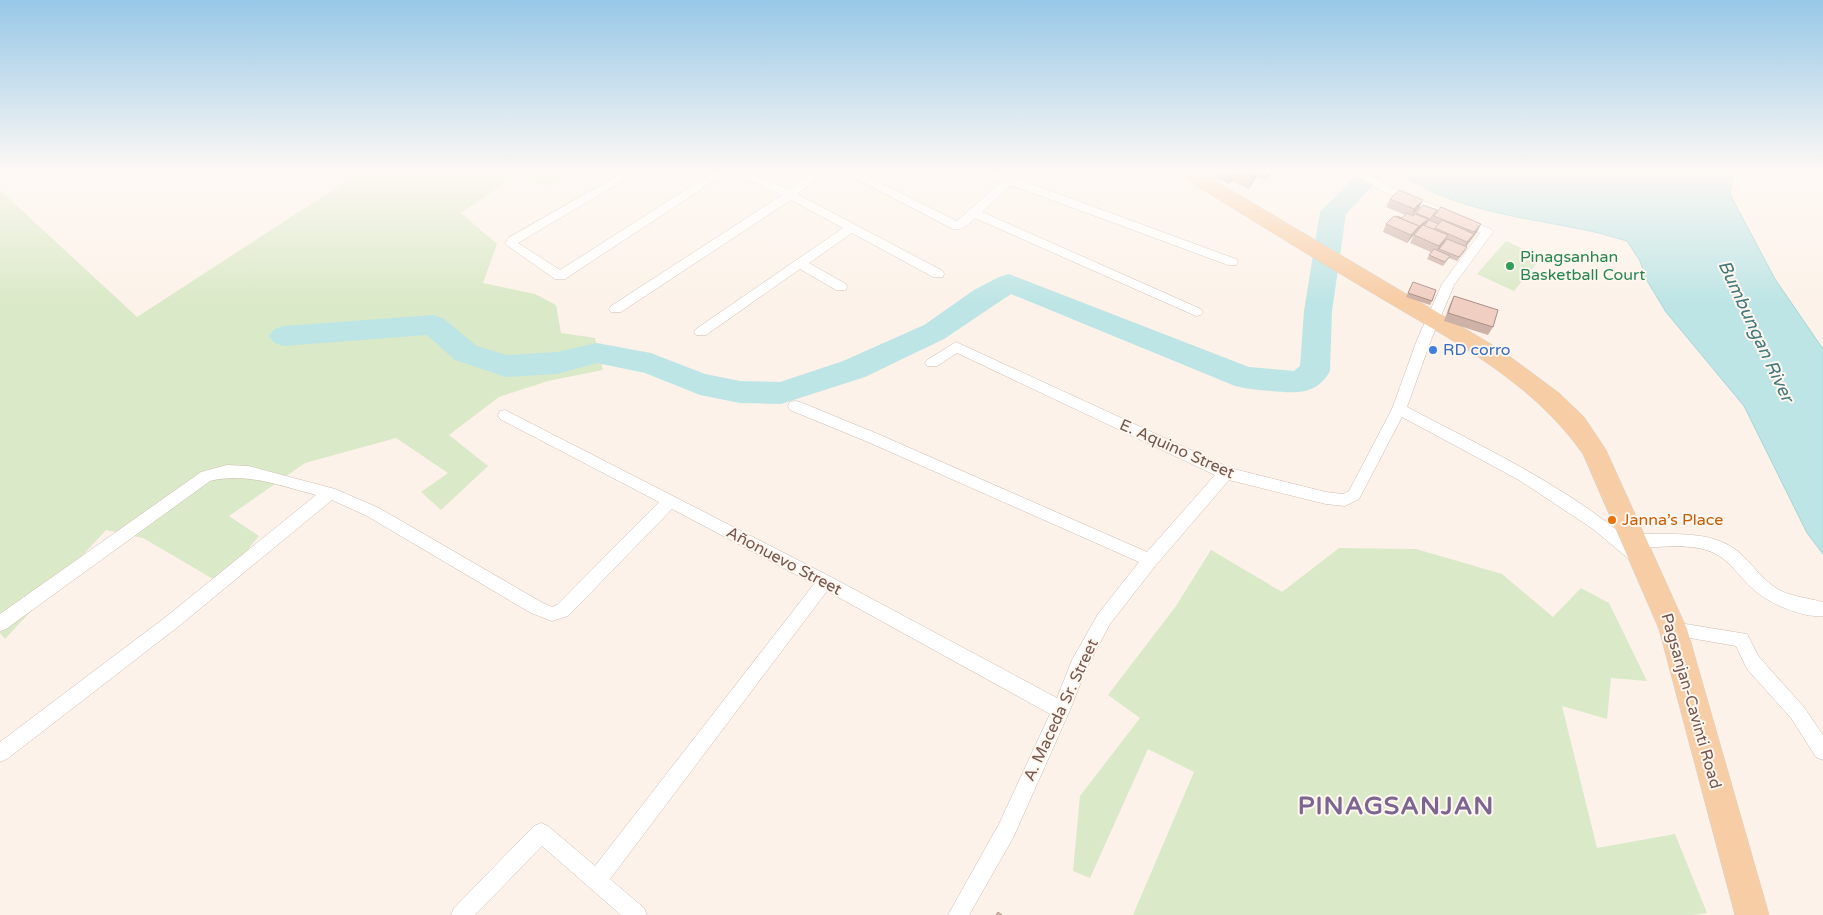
<svg xmlns="http://www.w3.org/2000/svg" width="1823" height="915" viewBox="0 0 1823 915" font-family="'Varela Round',sans-serif">
  <style>
    .green { fill: #dae9c7 }
    .water { fill: #bee5e5; stroke: #a4d6d6 }
    .lines { fill: none; stroke-linecap: round; stroke-linejoin: round }
    .river { fill: #bee5e5; fill-rule: evenodd }
    .minor-casing { stroke: #d0bbb1; stroke-width: 1 }
    .primary-casing { stroke: #d8d0cd; stroke-width: 1 }
    .minor { fill: #fff; fill-rule: evenodd }
    .primary { fill: #f7cda5; fill-rule: evenodd }
    .wall { fill: #ceb1a7 }
    .shaded-wall { fill: #a89088 }
    .building { fill: #f0cec2; stroke: #a89088 }
    .leisure-dot { fill: #2e9e5b; stroke: #fef6ef; stroke-width: 2 }
    .shop-dot { fill: #3f7fe0; stroke: #fef6ef; stroke-width: 2 }
    .food-dot { fill: #e8710a; stroke: #fef6ef; stroke-width: 2 }
    .labels { text-anchor: middle; dominant-baseline: central; stroke-width: 4; stroke-linejoin: round; paint-order: stroke }
    .leisure-label { font-size: 16px; fill: #27864d; stroke: #fef6ef; text-anchor: start }
    .shop-label { font-size: 16px; fill: #366cbe; stroke: #fef6ef; text-anchor: start }
    .street-label { font-size: 16px; fill: #75564d; stroke: #fef6ef }
    .food-label { font-size: 16px; fill: #c56008; stroke: #fef6ef; text-anchor: start }
    .water-label { font-size: 18px; font-style: italic; fill: #417879; stroke: #fef6ef }
    .near-district-label { font-size: 25px; font-weight: bold; letter-spacing: 1px; fill: #7c6691; stroke: #fef6ef }
  </style>
  <rect width="100%" height="100%" fill="#fcf2e9"/>
  <g class="green">
    <path d="M359,173h214l-24,13 -34,-10 -54,37 36,31 -14,39 52,11 21,11 5,28 34,5 8,32 -55,11 -49,16 -50,38 39,31 -47,44 -20,-18 27,-19 -52,-35 -91,25 -76,53 30,20 -39,47 -77,-45 -37,-8 -101,109 -5,-6v-443l137,127z"/>
    <path d="M1506,241l36,16 -28,34 -37,-17z"/>
    <path d="M1339,548l77,1 86,25 51,43 28,-29 28,15 38,78 -36,-3 -4,41 -45,-13 35,142 78,-14 32,79 -15,2h-559l61,-143 -46,-23 -58,129 -17,-7 7,-75 60,-78 -32,-23 68,-89 35,-56 71,42z"/>
  </g>
  <path class="water" d="M1400,173h333l-3,21 45,85 48,70v205l-16,-21 -63,-127 -78,-94 -20,-33 -6,-18 -13,-20c-17,-5 -34,-10 -52,-13 -60,-12 -124,-19 -175,-55z"/>
  <g class="lines">
    <path class="river" d="M1359,173h26l-39,41 -14,97 -2,60c-14,25 -35,22 -59,20 -13,-1 -24,-2 -36,-5l-224,-92 -67,45 -79,38 -84,27 -41,-1 -40,-8 -55,-22 -48,-10 -40,11 -51,3 -51,-17 -28,-25 -143,11 -10,-3 -5,-7 5,-7 10,-3 149,-11 10,3 34,28 30,9 50,-3 40,-9 54,10 54,21 35,7 40,1 63,-21 81,-36 50,-35 25,-13 10,-3 240,93 45,4 6,-5 4,-55 16,-99z"/>
    <g class="minor-casing">
      <g id="minor">
        <path d="M622,173h14l-118,70 42,27 152,-97h14l-161,106h-10l-50,-35 3,-6z"/>
        <path d="M735,173h15l38,16 23,-16h14l-28,21 146,77 1,3 -1,3h-10l-81,-44 -43,30 37,21 1,3 -1,3h-10l-36,-21 -94,66h-10l-2,-3 2,-3 147,-101 -52,-28 -170,112h-10l-2,-3 2,-3 171,-111z"/>
        <path d="M845,173h15l97,48 45,-40 -15,-6 -2,-2h17l6,2 3,-2h8l2,2 -3,4 218,80 2,3 -2,3h-8l-217,-80 -29,27 219,97 2,3 -2,3 -5,1 -221,-98c-7,7 -13,13 -22,11z"/>
        <path d="M1352,173h14l24,14 101,42 2,3 -39,53 -23,55 -24,67c76,40 155,77 221,132 6,-7 20,-5 29,-5 30,0 63,-1 86,22 12,12 21,25 36,34 14,7 29,8 44,12v14c-20,2 -56,-13 -70,-27 -14,-12 -22,-28 -39,-36 -21,-10 -52,-6 -76,-5l6,7 -2,5 -6,2 -6,-2 -37,-31 -74,-49 -117,-63 -43,82 -14,7 -19,-2 -97,-24 -73,85 -46,59 -24,45 -16,41 -57,128 -44,77h-21l51,-91 51,-110 -223,-123 -217,288 34,29 3,7h-26l-79,-69 -67,69h-24l3,-7 80,-82 7,-3 7,3 47,40 219,-282 -142,-75 -104,107 -16,5 -21,-8 -164,-97 -35,-16 -153,126 -172,133 -7,3v-20l167,-126 149,-121c-35,-9 -70,-23 -106,-14l-204,148 -6,2v-17l201,-142 26,-7 21,1 87,23 44,19 164,95 9,4 5,-2 102,-103 -159,-83 -2,-4 2,-4 5,-1 326,167 226,121 15,-38 26,-46 41,-52 -271,-120 -78,-32 -2,-4 2,-4 5,-1 5,1 78,32 269,118 68,-77 -258,-122 -20,13h-10l-2,-3 2,-3 29,-18 274,126 96,24 17,2 6,-3 43,-82 25,-69 25,-56 38,-51 -98,-42z"/>
        <path d="M1673,622l74,12 12,23 44,49 20,29v25l-7,-3 -25,-39 -44,-49 -11,-23 -69,-12 -3,-5 3,-5z"/>
      </g>
    </g>
    <g class="primary-casing">
      <path id="primary" d="M1179,173h23l299,177 58,43 25,24 22,33 81,179 82,286h-34l-76,-286 -76,-175c-54,-77 -140,-118 -219,-166 -61,-36 -121,-74 -182,-111z"/>
    </g>
    <use href="#minor" class="minor"/>
    <use href="#primary" class="primary"/>
  </g>
  <g class="wall">
    <path d="M1208,173h63l-6,7 -8,-4 -8,13 -17,-8 -4,3z"/>
    <path d="M1390,199l33,1 -4,8 -7,7 1,1 10,-11 14,5 44,14 -4,8 -11,15h1l-2,4 -8,10 -8,-3 -6,8 -16,-7 4,-7 -21,-9 4,-8 -7,8 -24,-11 3,-8 16,-6 3,-3 -19,-8z"/>
    <path d="M1413,282l19,19 -2,4 -24,-8z"/>
    <path d="M1454,296l39,31 -5,8 -44,-14 6,-17z"/>
  </g>
  <g class="shaded-wall">
    <path d="M1231,173h3l-2,8 -4,3z"/>
    <path d="M1255,173h3l-1,3 -8,13 3,-12z"/>
    <path d="M1267,173h4l-6,7z"/>
    <path d="M1423,200l-4,8 -8,10 3,-9z"/>
    <path d="M1428,219l-2,4 -10,9 -9,11 4,-8 8,-9z"/>
    <path d="M1481,224l-4,8 -14,18 4,-8z"/>
    <path d="M1448,235l-4,8 -9,11 4,-8z"/>
  </g>
  <g class="building">
    <path d="M1244,173h11l-3,4z"/>
    <path d="M1399,190l24,10 -9,9 -24,-10z"/>
    <path d="M1423,205l14,5 -7,9 -14,-6z"/>
    <path d="M1441,207l40,17 -7,8 -40,-16z"/>
    <path d="M1407,213l6,3 2,-2 13,5 -11,9 2,-2 -22,-9v-1l5,2z"/>
    <path d="M1394,216l25,10 -8,9 -25,-11z"/>
    <path d="M1429,220l10,4 -5,6 -10,-4z"/>
    <path d="M1442,220l32,14 -7,8 -32,-14z"/>
    <path d="M1423,225l25,10 -9,11 -25,-11z"/>
    <path d="M1447,239l20,8 -8,10 -20,-8z"/>
    <path d="M1434,249l16,7 -5,6 -16,-7z"/>
    <path d="M1413,282l23,8 -4,11 -24,-8z"/>
    <path d="M1454,296l44,14 -5,17 -45,-14z"/>
    <path d="M998,912l4,3h-6z"/>
  </g>
  <linearGradient id="sky" x2="0" y2="1"><stop stop-color="#97c8e7"/><stop offset="0.57" stop-color="#fef9f5"/><stop offset="1" stop-color="#fef9f5" stop-opacity="0"/></linearGradient>
  <rect width="1823" height="301" fill="url(#sky)"/>
  <circle class="leisure-dot" cx="1510" cy="266" r="5"/>
  <circle class="shop-dot" cx="1433" cy="350" r="5"/>
  <circle class="food-dot" cx="1612" cy="520" r="5"/>
  <g class="labels">
    <g class="leisure-label">
      <text x="1520" y="257">Pinagsanhan<tspan x="1520" dy="18">Basketball Court</tspan></text>
    </g>
    <g class="shop-label">
      <text x="1443" y="350">RD corro</text>
    </g>
    <g class="street-label">
      <text transform="translate(1177 449) rotate(24)">E. Aquino Street</text>
      <text transform="translate(784 561) rotate(28)">Añonuevo Street</text>
      <text transform="translate(1691 701) rotate(74)">Pagsanjan-Cavinti Road</text>
      <text transform="translate(1061 710) rotate(-65)">A. Maceda Sr. Street</text>
    </g>
    <g class="food-label">
      <text x="1622" y="520">Janna’s Place</text>
    </g>
    <g class="water-label">
      <text transform="translate(1756 331) rotate(65)">Bumbungan River</text>
    </g>
    <g class="near-district-label">
      <text x="1396" y="806">PINAGSANJAN</text>
    </g>
  </g>
</svg>
